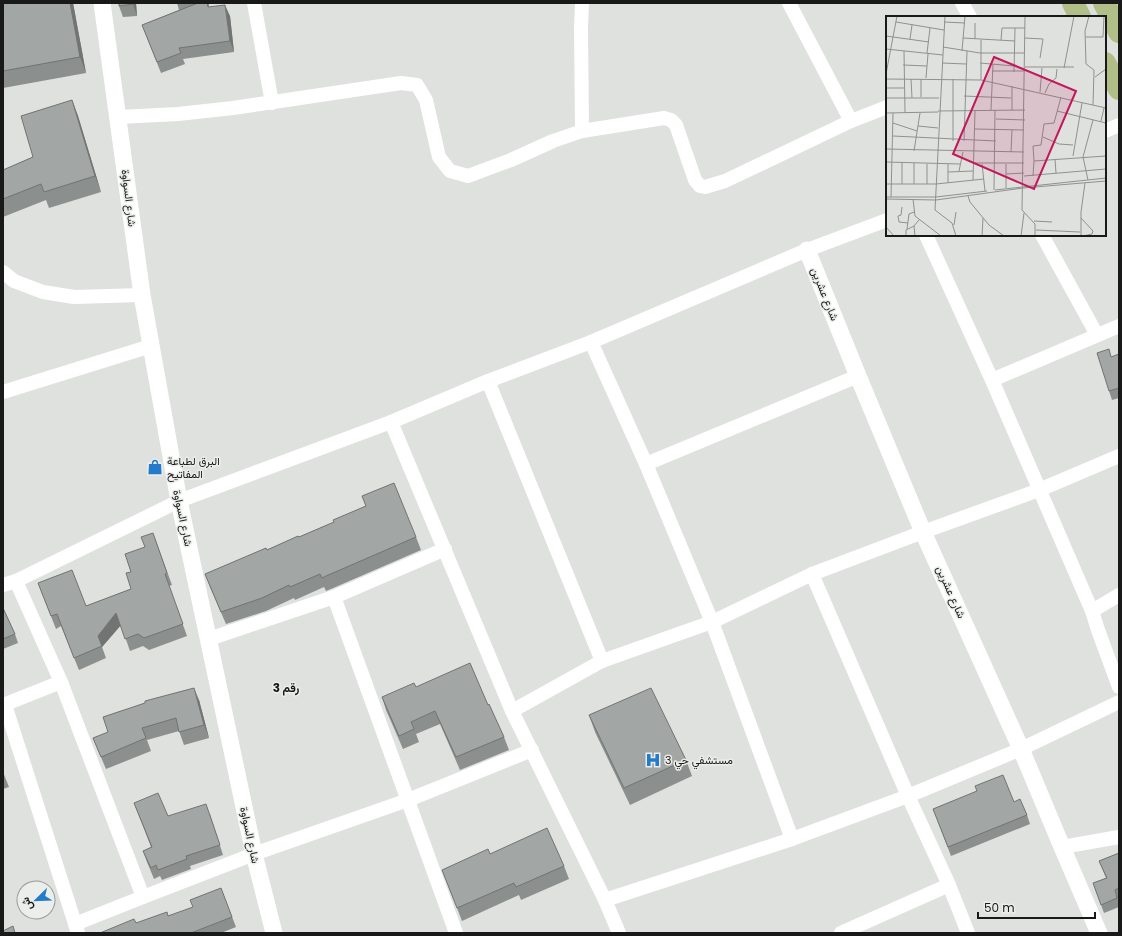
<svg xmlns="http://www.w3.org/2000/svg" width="1122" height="936" viewBox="0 0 1122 936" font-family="Poppins,Vazirmatn,sans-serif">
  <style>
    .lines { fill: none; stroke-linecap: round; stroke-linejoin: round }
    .minor { stroke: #fff; stroke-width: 14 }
    .tertiary { stroke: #fff; stroke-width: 17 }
    .primary { stroke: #b1be88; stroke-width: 22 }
    .wall { fill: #8b8f8d }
    .shaded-wall { fill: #717473 }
    .building { fill: #a2a6a4; stroke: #717473 }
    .labels { text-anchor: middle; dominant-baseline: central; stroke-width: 3; stroke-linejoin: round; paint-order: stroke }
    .street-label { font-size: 11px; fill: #181918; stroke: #ebeeeb }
    .poi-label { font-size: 11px; fill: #181918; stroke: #ebeeeb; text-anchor: start }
    .neighbourhood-label { font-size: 12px; font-weight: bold; fill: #181918; stroke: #ebeeeb }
    .inset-road { fill: none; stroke: #8f918f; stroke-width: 1 }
    .view { fill: #c2185b; fill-opacity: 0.15; stroke: #c2185b; stroke-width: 2 }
    .inset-edge { fill: none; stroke: #181918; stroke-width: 2 }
  </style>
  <rect width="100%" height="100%" fill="#dee1de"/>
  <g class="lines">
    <g class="minor">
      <path d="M254,3l18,100"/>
      <path d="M582,3l-1,24 1,104"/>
      <path d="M789,3l62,118 36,-14"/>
      <path d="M962,3l8,14"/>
      <path d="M119,117l59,-3 55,-6 168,-25 16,2 9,15 13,57 11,14 18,5 43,-16 42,-19 29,-10 82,-13 7,2 5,5 19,55 5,6 5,1 20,-6 126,-60"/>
      <path d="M1105,131l14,-6"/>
      <path d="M926,235l66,145 100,231 6,19 21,57"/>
      <path d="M1042,235l55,100"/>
      <path d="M3,272l11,9 29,11 31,5 68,-2"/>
      <path d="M591,342l55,122 66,158 80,217"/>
      <path d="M992,380l127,-54"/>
      <path d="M488,381l114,280"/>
      <path d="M3,392l148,-46"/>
      <path d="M391,422l121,289 93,189 14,33"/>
      <path d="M646,464l212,-88"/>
      <path d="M812,574l96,222 41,89 19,48"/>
      <path d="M16,581l45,101 82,215"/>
      <path d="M3,585l13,-4 163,-80 212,-79 97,-41 103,-39 216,-92 80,-30"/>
      <path d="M334,597l122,336"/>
      <path d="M1092,611l27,-16"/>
      <path d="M209,639l125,-42 111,-48"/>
      <path d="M3,705l58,-23"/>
      <path d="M5,705l73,228"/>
      <path d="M512,711l90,-50 110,-39 100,-48 111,-42 116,-42 80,-34"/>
      <path d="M1062,847l57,-10"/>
      <path d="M605,900l187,-61 116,-43 113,-47 98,-47"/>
      <path d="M75,924l68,-27 111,-43 154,-54 124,-50"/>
      <path d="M841,933l108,-48"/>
    </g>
    <g class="tertiary">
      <path d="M102,3l40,292 37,206 75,353 20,79"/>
      <path d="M807,250l51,126 65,156 98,217 41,98 37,86"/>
    </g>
    <g class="primary">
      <path d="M1073,3l7,14"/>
      <path d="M1104,3l15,29"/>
      <path d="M1105,63l14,26"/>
    </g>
  </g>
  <g class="wall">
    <path d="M3,3h70l13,70 -83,15z"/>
    <path d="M136,3l1,13 -14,1 -4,-11z"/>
    <path d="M177,3h32v4l21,9 4,36 -51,7 2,5 -24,9 -19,-48 37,-15z"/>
    <path d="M72,100l6,16 23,76 -52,16 -3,-8 -43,17v-47l30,-13z"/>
    <path d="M1119,354v44l-7,2 -3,-9 3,-34z"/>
    <path d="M362,496l54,41 5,13 -90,39 -5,2 -2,-4 -29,13 -1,-2 -28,13 -40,13 -16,-37 -5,-13 94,-37 35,-15 32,-16z"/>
    <path d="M153,533l19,52 -3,1 18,50 -38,14 -6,-4 -13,5 -9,-26 -19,22 4,11 -27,12 -18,-44 -5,3 -18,-46 48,23 45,-17 14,-42z"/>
    <path d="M3,608l12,26 3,9 -15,6z"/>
    <path d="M416,687l72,18 16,32 5,13 -49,20 -20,-46 -24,10 3,8 -16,7 -17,-39 -4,-13z"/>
    <path d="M199,700l10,38 -25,7 -5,-14 -32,9 4,11 -45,18 -13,-31z"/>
    <path d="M589,715l97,45 6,16 -62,29 -35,-73z"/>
    <path d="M3,772l6,15 -6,2z"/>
    <path d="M1014,802l13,13 3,9 -79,32 -18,-47z"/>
    <path d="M134,803l34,13 42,-2 13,41 -33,11 1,3 -29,11 -2,-4 -6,3 -7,-17 -4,-11 8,-4z"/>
    <path d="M1119,853v45h-1l1,5v4l-15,6 -11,-30 13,-5 -7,-17z"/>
    <path d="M490,854l74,12 5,13 -48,21 -2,-5 -57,26 -15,-39z"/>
    <path d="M221,888l15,39 -15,6h-121l36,-10 32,-7 25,-8z"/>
  </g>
  <g class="shaded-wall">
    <path d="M70,3h3l13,70 -6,-16z"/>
    <path d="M133,3h3l1,13 -4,-12z"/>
    <path d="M225,5l5,11 4,36 -4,-11z"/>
    <path d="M72,100l6,16 23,76 -6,-16z"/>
    <path d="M116,613l5,12 -19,22 -4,-11z"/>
    <path d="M194,688l5,12 10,38 -5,-13z"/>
  </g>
  <g class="building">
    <path d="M3,3h67l10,54 -77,14z"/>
    <path d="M119,3h14v1l-14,2z"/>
    <path d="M198,3h9l1,4 17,-2 5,36 -51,7 2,5 -24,9 -15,-37z"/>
    <path d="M72,100l23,76 -51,16 -3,-8 -38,15v-29l30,-13 -12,-41z"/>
    <path d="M1109,349l2,8 8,-3v34l-10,3 -12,-38z"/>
    <path d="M394,483l22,54 -90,39 -4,2 -2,-4 -30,13 -1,-2 -27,13 -41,14 -16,-38 61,-26 1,2 31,-14 1,1 35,-15 -1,-2 33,-14 -4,-10z"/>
    <path d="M153,533l14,40 -2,1 18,50 -39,14 -6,-4 -13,5 -9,-26 -18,23 4,10 -28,12 -17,-44 -6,2 -13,-33 34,-13 14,36 45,-17 -5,-16 5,-1 -6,-18 20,-7 -4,-10z"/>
    <path d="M3,608l12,26 -12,5z"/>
    <path d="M470,663l18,42 1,-1 15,33 -48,20 -21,-46 -24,11 3,7 -15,7 -17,-39 32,-14 2,4z"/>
    <path d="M194,688l10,37 -25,7 -3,-14 -34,10 4,10 -45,19 -8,-19 15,-6 -5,-15 42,-14v-2z"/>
    <path d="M651,688l35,72 -62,28 -35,-73z"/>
    <path d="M1003,775l11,27 6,-3 7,16 -79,32 -15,-38 44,-18 -2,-5z"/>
    <path d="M158,793l10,23 38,-12 14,41 -34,11 1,3 -29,11 -2,-5 -5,3 -8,-17 9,-4 -18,-44z"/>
    <path d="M547,828l17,38 -48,21 -2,-4 -57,25 -15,-38 46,-21 2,5z"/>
    <path d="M1119,853v35l-4,2 2,8 -16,7 -8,-22 14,-5 -8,-17z"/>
    <path d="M221,888l11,29 -41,16h-91l34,-14 2,4 31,-11 1,4 25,-9 -3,-7z"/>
    <path d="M13,926l2,7h-12v-2z"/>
  </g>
  <defs>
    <g id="shop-bare" transform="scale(1.2)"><path d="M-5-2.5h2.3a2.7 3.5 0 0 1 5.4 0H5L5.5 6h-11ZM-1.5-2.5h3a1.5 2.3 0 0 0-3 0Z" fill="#247bc9" stroke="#ebeeeb" stroke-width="2.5" paint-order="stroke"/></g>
    <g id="hospital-bare" transform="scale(1.2)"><path d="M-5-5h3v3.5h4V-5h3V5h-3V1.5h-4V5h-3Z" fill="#247bc9" stroke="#ebeeeb" stroke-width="2.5" paint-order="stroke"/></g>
  </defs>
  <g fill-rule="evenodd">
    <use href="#shop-bare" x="155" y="467"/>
    <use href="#hospital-bare" x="653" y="760"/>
  </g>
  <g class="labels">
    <g class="street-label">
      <text transform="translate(129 198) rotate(83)">شارع السواوة</text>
      <text transform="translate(825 294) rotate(68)">شارع عشرين</text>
      <text transform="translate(183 518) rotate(78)">شارع السواوة</text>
      <text transform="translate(951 592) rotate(66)">شارع عشرين</text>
      <text transform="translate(250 835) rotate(78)">شارع السواوة</text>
    </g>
    <g class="poi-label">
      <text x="167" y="461">البرق لطباعة<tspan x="167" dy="13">المفاتيح</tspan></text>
      <text x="665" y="760">مستشفي حي 3</text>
    </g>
    <g class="neighbourhood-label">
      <text x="286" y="687">رقم 3</text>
    </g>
  </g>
  <g transform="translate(886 16)">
    <rect width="220" height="220" fill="#dee1de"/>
    <path class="inset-road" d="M59,0l-10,194 17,13 4,13M139,0l-3,194 13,14v12M203,0l-4,15 1,33 8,6 -1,35M10,6l48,8M58,6l21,1M0,20l43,6M200,21h17l1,-21M77,22l52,3M139,22l18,1 -3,19M24,23l2,-14M89,23v-16M115,24l1,-12h23M57,31l37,6h45M0,33l57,6M18,35l1,62M76,35l3,-35M41,37l3,-25M56,47l24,1M94,47l34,3M17,49l24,1M139,51h49M178,52l10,-52M106,55h33M128,56l1,-44M0,58l11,-58M209,61l11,-8M40,62l2,-24M0,63l95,1 125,28M25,63l1,19M35,63v18M95,64v-40M0,72h18M154,76l2,-24M159,77l4,-9 7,-6 1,-9M78,80l47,2M0,82h53M105,94l2,-46M126,94v-24M52,95l87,-1M171,95l49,12M0,97l52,-1M110,103l29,1M215,105l3,-13M7,107l24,8M32,110l20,2M88,113l50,1M7,120l103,5M157,121l16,7 14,1M67,125v-62M78,125l3,-90M0,133l138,3M28,135l6,-38M125,136l1,-22M187,140l9,-53M169,143l1,14M148,145l-1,-15 8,-1 3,-21 10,-1 7,-26M0,146l74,2M87,147h51M41,148v20M96,148l3,27M73,155l4,-19M62,156l25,-1M120,158l18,-1M138,160l82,-7M147,160l1,-15 72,-5M87,164l2,-69M202,164l-5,-23 10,-37M62,167v-19M0,168h50l48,-5M16,168v-21M28,168v-21M120,172v-24M108,174l1,-80M109,174l111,-12M82,180l2,6 19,23 15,11M0,181h50l51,-6M5,181l2,-84M0,183l50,1 87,-12 83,-7M27,183l2,17 26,20M16,191l-1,8 -3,1 1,6 9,1M195,202l12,13 -1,3 -9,2M148,205l18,1M68,209l2,-13M0,211l8,9M21,213l2,-15 5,-2M150,214l44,2M20,220v-6l8,-4M29,220l-1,-10 5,-6M96,220l1,-18M135,220l3,-23M195,220v-24l4,-29"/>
    <path class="view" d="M108,41l82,34 -42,98 -81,-35z"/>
    <rect width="220" height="220" class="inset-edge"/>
  </g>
  <rect width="1122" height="936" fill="none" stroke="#181918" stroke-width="8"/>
  <g transform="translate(36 900) rotate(247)"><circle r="19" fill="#ebeeeb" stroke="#979997"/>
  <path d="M0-3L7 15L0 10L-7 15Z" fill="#247bc9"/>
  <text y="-6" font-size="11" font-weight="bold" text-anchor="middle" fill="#181918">ش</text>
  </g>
  <path d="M978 912v6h117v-6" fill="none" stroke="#181918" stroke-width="2"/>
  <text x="984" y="912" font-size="12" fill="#181918" stroke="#ebeeeb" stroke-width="3" paint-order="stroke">50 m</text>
</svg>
